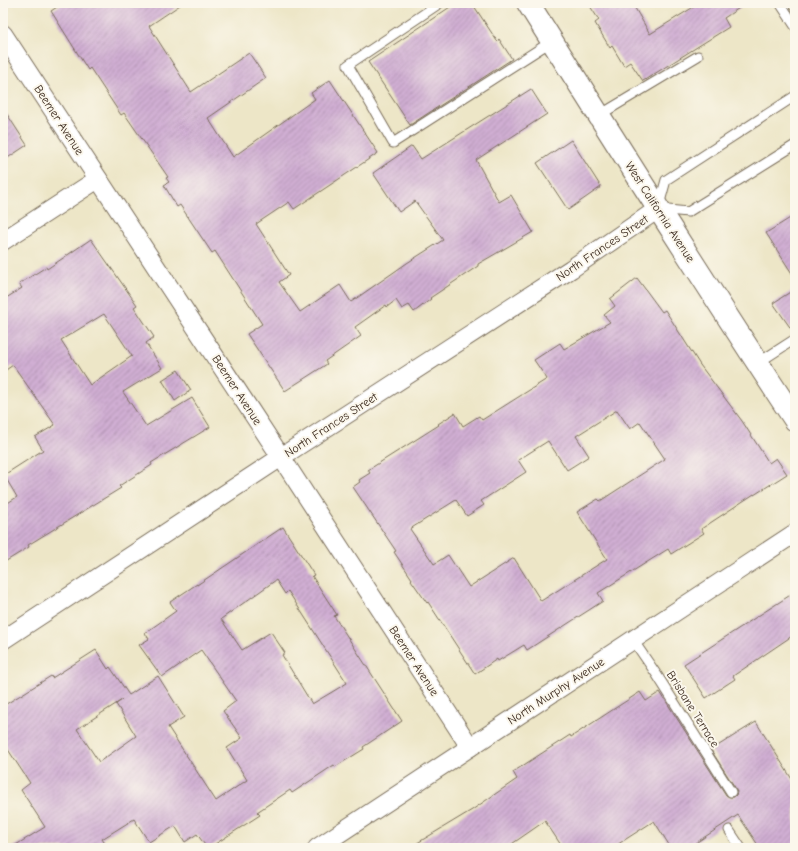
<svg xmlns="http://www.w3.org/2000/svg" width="798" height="851" viewBox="0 0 798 851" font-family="'Comic Neue',sans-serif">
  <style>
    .building { fill: url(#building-hatch); fill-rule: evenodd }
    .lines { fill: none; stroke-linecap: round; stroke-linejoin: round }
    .service-casing { stroke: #796c59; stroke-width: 11 }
    .minor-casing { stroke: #796c59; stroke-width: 20 }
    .tertiary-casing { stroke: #796c59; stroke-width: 24 }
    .service { stroke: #fff; stroke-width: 9 }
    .minor { stroke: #fff; stroke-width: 18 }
    .tertiary { stroke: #fff; stroke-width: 22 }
    .labels { text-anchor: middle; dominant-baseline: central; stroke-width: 4; stroke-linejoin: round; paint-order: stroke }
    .street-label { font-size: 12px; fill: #3b2a1e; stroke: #fbf7ec }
  </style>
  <defs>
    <pattern id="building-hatch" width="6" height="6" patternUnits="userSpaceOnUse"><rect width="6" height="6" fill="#d0aed3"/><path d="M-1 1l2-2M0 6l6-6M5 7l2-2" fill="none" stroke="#aa8eab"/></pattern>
  </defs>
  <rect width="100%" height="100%" fill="#fbf7ec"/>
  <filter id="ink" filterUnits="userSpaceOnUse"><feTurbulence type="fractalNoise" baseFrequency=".025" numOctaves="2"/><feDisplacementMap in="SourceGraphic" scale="8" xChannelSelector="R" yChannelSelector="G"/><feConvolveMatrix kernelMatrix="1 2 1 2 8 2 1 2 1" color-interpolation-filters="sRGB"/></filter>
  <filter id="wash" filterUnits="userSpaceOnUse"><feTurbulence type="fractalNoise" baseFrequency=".012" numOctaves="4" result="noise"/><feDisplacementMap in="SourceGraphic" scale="16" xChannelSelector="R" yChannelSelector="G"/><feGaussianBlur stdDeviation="0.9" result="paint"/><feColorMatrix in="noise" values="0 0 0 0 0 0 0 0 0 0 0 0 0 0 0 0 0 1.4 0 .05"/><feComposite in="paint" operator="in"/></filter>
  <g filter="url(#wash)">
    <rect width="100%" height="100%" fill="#ede6c7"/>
    <g id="blocks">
      <g class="building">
        <path d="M63,3h120l-34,23 42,66 58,-39 17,25 -58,40 25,39 82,-58 -4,-6 19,-13 48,73 -84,56 -5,-7 -33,22 33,51 -10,7 21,30 40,-27 11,17 56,-39 36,-23 -28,-39 -16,11 -26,-39 39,-27 9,13 110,-70 16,25 -71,46 23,42 12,-7 22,37 -55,32v2l-48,32 1,1 -17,13 -5,-7 -7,4 -6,-9 -9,7 -1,-2 -31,22 6,9 -36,25 2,3 -42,27 -38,-57 15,-10 -47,-73 -3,2 -32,-48 -3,2 -13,-22 5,-3 -3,-4 2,-1 -44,-64 -3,2 -31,-47 -2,2 -37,-59z"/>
        <path d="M456,3h16l25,38 2,-2 13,20 -102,66 -42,-63z"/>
        <path d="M588,3h44l18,31 50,-31h47l-23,15 5,9 -86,54 -13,-19 -6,4 -12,-20 -2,2 -15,-25 4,-3z"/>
        <path d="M3,108l24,37 -24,16z"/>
        <path d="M571,140l30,47 -33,23 -31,-47z"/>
        <path d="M795,215v63l-29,-45z"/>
        <path d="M91,239l46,66 -3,2 20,30 -8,6 16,25 -39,24 23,34 46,-28 18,29 -59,36 1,2 -33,21 2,2 -93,57 1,2 -26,16v-57l14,-9 -13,-22 39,-25 -8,-13 20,-12 -42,-60 -10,7v-72l19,-12 -3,-4 27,-17 1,2zM104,314l28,42 -42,29 -29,-45z"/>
        <path d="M637,278l25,34 3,-2 35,55 42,56 27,42 7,-5 11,16 -33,21v-1l-53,35 3,4 -33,21 -3,-5 -70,44 5,8 -76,49 -3,-5 -26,16 -1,-2 -22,15 -47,-72 -1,1 -16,-23 1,-1 -18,-27 2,-1 -43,-64 7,-5 -1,-2 11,-7 -2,-3 71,-45 -1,-1 17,-11 8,13 16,-10 3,4 65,-41 -13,-19 26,-17 4,6 46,-27 -6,-7 11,-9 -5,-7zM617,410l13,19 10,-7 25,37 -65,42 -2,-2 -21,13 30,47 -66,42 -27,-43 -45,29 -21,-32 -14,9 -24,-35 46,-29 11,16 17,-11 -3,-4 45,-29 -8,-12 30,-19 19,29 22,-14 -13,-20z"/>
        <path d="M795,289v44h-1l-21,-30z"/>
        <path d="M178,370l13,20 -16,11 -13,-21z"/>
        <path d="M283,527l31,48 -2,1 25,39 -3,1 68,105 -39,26 1,2 -29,18 -1,-2 -42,28 -2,-3 -33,22 3,3 -51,33h-2l-10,-14 -12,8 -10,-16 -26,16 -15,-23 -32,20 6,9h-97l34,-21 -24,-37 9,-7 -27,-41v-36l48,-30 1,2 44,-28 12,19 2,-2 19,28 29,-19 26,41 -16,10 48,74 31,-21 -20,-32 15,-10 -19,-27 13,-10 -35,-51 -39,27 -23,-32 10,-6 -4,-6 31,-22 -6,-9 27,-18v1zM276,580l9,14 3,-3 59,92 -35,21 -30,-49 3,-2 -14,-21 -29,18 -21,-31zM122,700l-6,4 20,32 -37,26 -22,-33z"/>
        <path d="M795,592v42l-62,42 2,3 -29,19 -22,-34z"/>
        <path d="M640,692l6,9 14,-9 66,103 3,2h5l2,-2 1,-3 -1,-3 -25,-39 45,-28 39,62v64h-35l-22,-33 -50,33h-17l-17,-27 -42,27h-49l-18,-27 -39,27h-97l63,-38 45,-31 -4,-7 57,-37 1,2z"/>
      </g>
    </g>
  </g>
  <g filter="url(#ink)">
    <use href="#blocks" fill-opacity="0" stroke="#796c59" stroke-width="1"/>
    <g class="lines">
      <g class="service-casing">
        <g id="service">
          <path d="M440,3l-92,62 45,78 159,-102"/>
          <path d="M780,3l15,23"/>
          <path d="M795,96l-129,84 -8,29 30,3 107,-67"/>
          <path d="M598,116l100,-60"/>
          <path d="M758,363l37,-24"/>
          <path d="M633,640l24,35 74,117"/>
          <path d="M729,830l12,18"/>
        </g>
      </g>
      <g class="minor-casing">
        <g id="minor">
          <path d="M3,34l278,423 189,290"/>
          <path d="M3,241l95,-62"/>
          <path d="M3,640l295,-194 273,-177 87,-60"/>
          <path d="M317,848l478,-315"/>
        </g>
      </g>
      <g class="tertiary-casing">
        <path id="tertiary" d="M528,3c88,140 176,279 267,417"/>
      </g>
      <use href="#service" class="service"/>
      <use href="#minor" class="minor"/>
      <use href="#tertiary" class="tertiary"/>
    </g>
  </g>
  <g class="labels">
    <g class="street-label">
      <text transform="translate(59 120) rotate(57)">Beemer Avenue</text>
      <text transform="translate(660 212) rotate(57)">West California Avenue</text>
      <text transform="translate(602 248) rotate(-34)">North Frances Street</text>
      <text transform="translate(237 390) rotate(57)">Beemer Avenue</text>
      <text transform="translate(331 425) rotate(-33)">North Frances Street</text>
      <text transform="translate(414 661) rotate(57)">Beemer Avenue</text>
      <text transform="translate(556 691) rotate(-33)">North Murphy Avenue</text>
      <text transform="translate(693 709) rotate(58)">Brisbane Terrace</text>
    </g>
  </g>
  <rect width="798" height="851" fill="none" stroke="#fbf7ec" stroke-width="16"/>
</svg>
